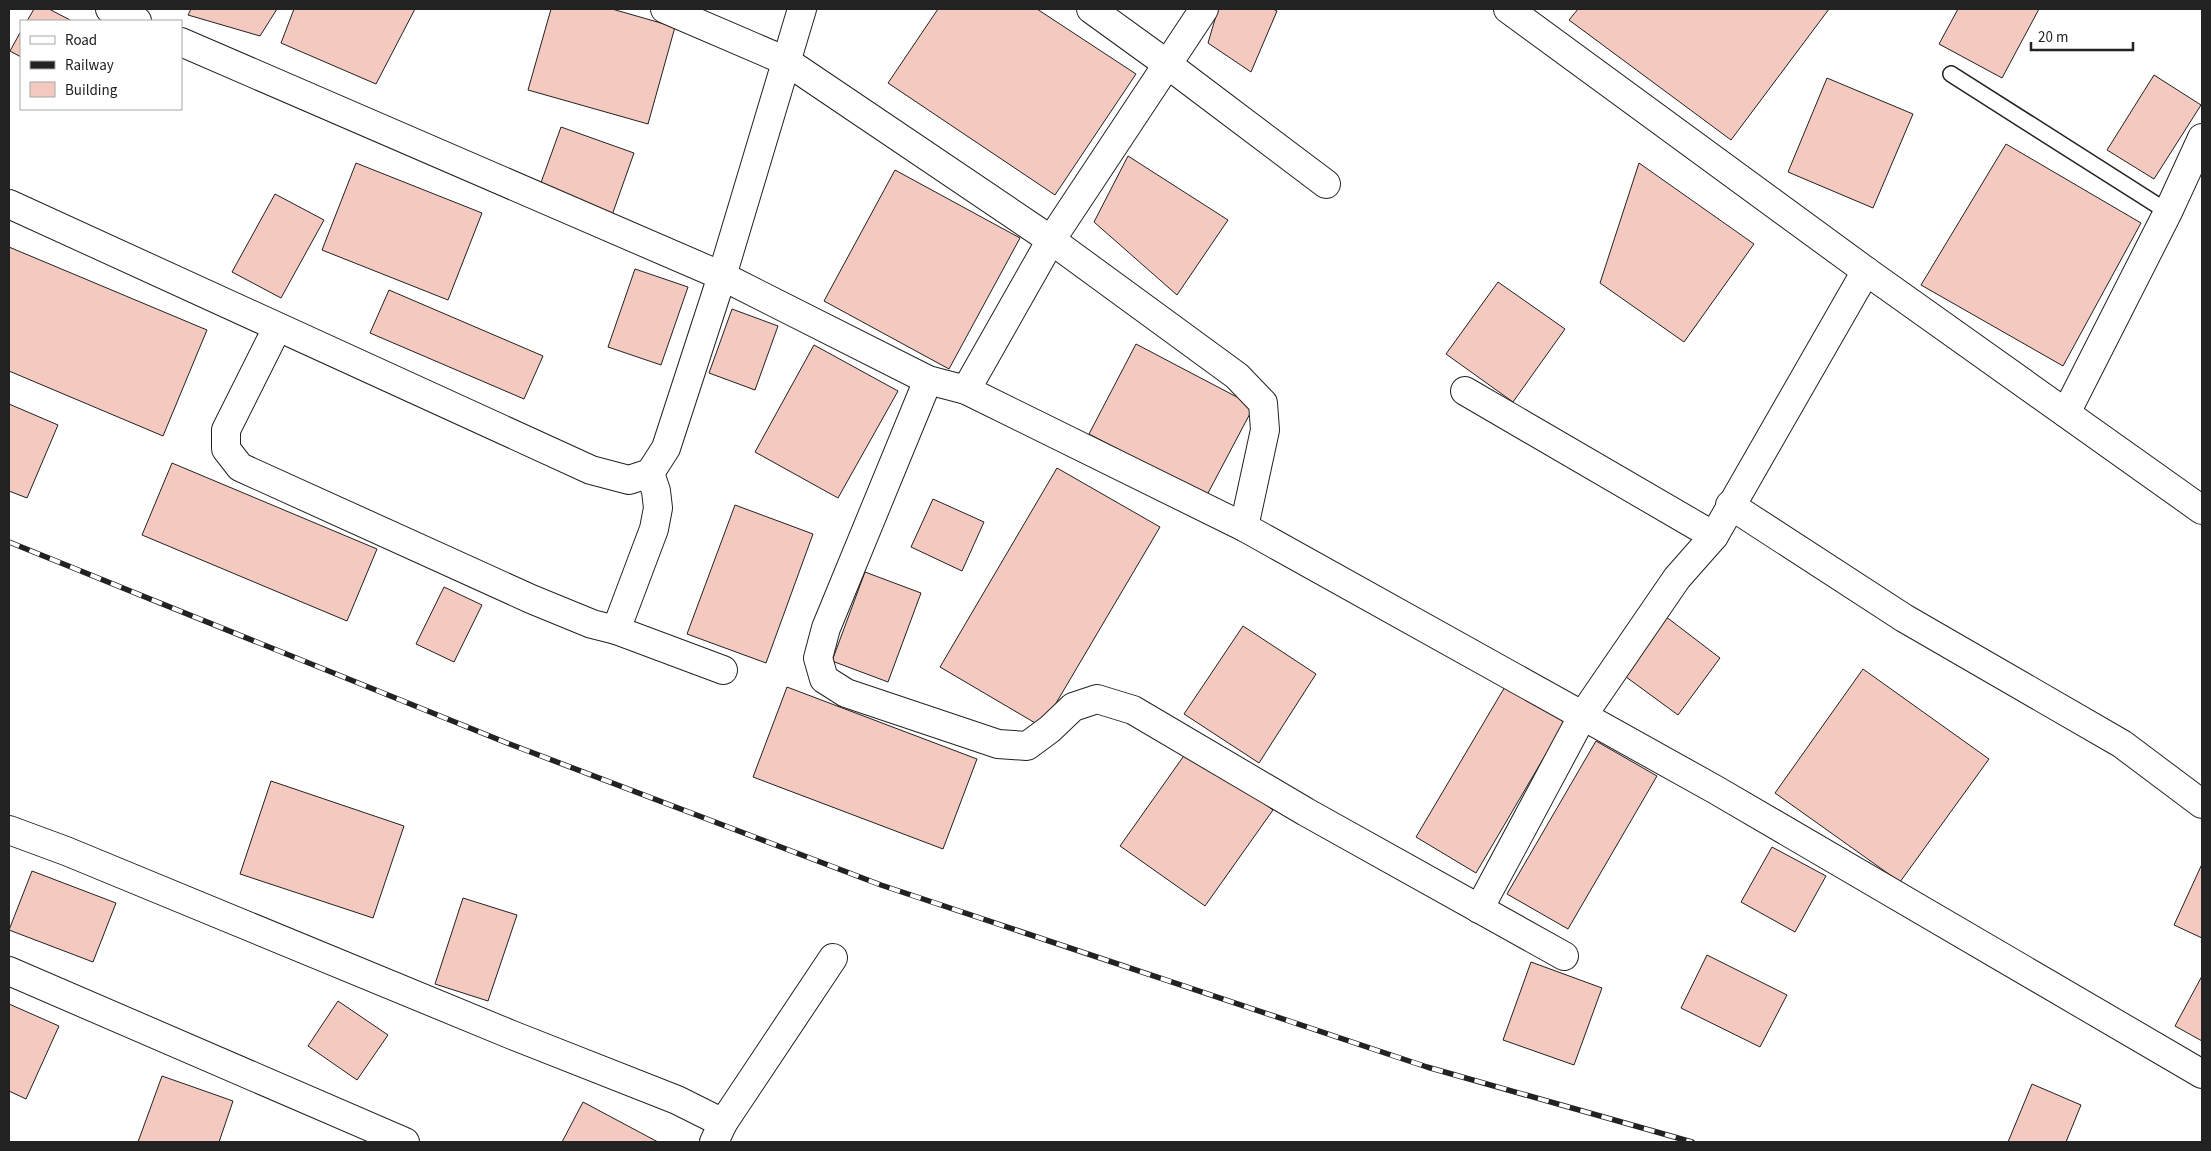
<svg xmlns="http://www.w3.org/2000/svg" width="2211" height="1151" viewBox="0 0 2211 1151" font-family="'Source Sans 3',sans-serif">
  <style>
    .building { fill: #f3c9c0; stroke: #222 }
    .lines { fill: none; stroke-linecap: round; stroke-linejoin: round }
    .service-casing { stroke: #222; stroke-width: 18 }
    .minor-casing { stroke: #222; stroke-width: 30 }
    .tertiary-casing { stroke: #222; stroke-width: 30 }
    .service { stroke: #fff; stroke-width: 15 }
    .minor { stroke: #fff; stroke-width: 28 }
    .tertiary { stroke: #fff; stroke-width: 28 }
    .rail-casing { stroke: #222; stroke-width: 5.5 }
    .rail { stroke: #fff; stroke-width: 4; stroke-dasharray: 11; stroke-linecap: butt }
  </style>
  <rect width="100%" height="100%" fill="#fff"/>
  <g class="building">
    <path d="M34,9h15l23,12h-45z"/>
    <path d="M191,9h86l-17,27 -72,-21z"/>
    <path d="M294,9h121l-39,75 -95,-41z"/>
    <path d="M551,9h61l63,18 -27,97 -120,-34z"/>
    <path d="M938,9h99l99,65 -81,121 -167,-112z"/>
    <path d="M1218,9h55l4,2 -26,61 -43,-29z"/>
    <path d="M1578,9h251l-98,131 -162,-120z"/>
    <path d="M1958,9h81l-37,69 -63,-34z"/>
    <path d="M21,31v26l-11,-6z"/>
    <path d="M2154,75l47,30 -47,74 -47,-29z"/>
    <path d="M1827,78l86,36 -40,94 -85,-36z"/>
    <path d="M561,127l73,26 -23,65 -73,-27z"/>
    <path d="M2006,144l135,79 -78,143 -142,-81z"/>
    <path d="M1128,156l100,64 -51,75 -83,-73z"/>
    <path d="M356,163l126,50 -34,87 -126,-50z"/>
    <path d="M1639,163l115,81 -70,98 -84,-59z"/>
    <path d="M895,170l125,68 -71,131 -125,-68z"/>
    <path d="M275,194l49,26 -43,78 -49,-26z"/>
    <path d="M9,247l198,83 -44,106 -154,-65z"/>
    <path d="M635,269l53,18 -27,78 -53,-18z"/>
    <path d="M1498,282l67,47 -52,73 -67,-48z"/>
    <path d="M389,290l154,66 -19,43 -154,-66z"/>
    <path d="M732,309l46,17 -23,64 -46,-17z"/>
    <path d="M1136,344l118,62 -47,89 -118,-61z"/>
    <path d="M814,345l84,46 -60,107 -83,-46z"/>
    <path d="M9,404l49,21 -31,73 -18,-7z"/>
    <path d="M172,463l205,86 -30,72 -205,-86z"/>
    <path d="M1057,468l103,59 -118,200 -102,-60z"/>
    <path d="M933,499l51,23 -22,49 -51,-24z"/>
    <path d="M735,505l78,29 -47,129 -79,-29z"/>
    <path d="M865,572l56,21 -33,89 -56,-21z"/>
    <path d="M444,587l38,18 -28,57 -38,-18z"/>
    <path d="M1665,616l55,42 -42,57 -56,-41z"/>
    <path d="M1243,626l73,48 -57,89 -75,-49z"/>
    <path d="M1863,669l126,90 -89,123 -125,-89z"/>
    <path d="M1506,685l60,35 -90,153 -60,-36z"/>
    <path d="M787,687l190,72 -34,90 -190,-72z"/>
    <path d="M1596,741l61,35 -89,153 -61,-35z"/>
    <path d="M1188,750l85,60 -68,96 -85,-60z"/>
    <path d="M271,781l133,45 -31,92 -133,-44z"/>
    <path d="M1772,847l54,29 -31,56 -54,-30z"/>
    <path d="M2202,864v74l-28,-13z"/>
    <path d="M32,871l84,32 -23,59 -84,-32z"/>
    <path d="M463,898l54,17 -29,86 -53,-17z"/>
    <path d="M1707,955l80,40 -27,52 -79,-39z"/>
    <path d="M1531,962l71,26 -28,77 -71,-25z"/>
    <path d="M2202,976v65l-27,-15z"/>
    <path d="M338,1001l50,34 -31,45 -49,-34z"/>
    <path d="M9,1004l50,22 -33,73 -17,-8z"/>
    <path d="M162,1076l71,25 -14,41h-81z"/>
    <path d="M2032,1084l49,21 -15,37h-58z"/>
    <path d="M583,1102l75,40h-96z"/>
  </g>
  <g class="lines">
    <g class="service-casing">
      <path id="service" d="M1951,74l217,138"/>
    </g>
    <g class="minor-casing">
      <g id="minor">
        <path d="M110,9l27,12"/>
        <path d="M665,9l121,52 265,179 186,136 26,27 2,27 -21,97"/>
        <path d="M1091,9l76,55 159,120"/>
        <path d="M181,42l541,234 206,104 38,10 278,137 472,263 486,284"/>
        <path d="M9,204l582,266 38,10 21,-7 16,-25 56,-172 80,-267"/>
        <path d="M277,328l-51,102v19l14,18 291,132 61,25 24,6 107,40"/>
        <path d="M928,380l-102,248 -8,30 6,21 22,14 152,51 29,2 23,-17 23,-22 24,-8 36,11 173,102 258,144"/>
        <path d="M966,390l85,-150 153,-231"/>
        <path d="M1465,391l249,145"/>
        <path d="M2066,413l102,-201 34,-74"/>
        <path d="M1730,505l174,113 218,126 80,60"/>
        <path d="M616,630l38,-101 4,-21 -2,-17 -6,-18"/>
        <path d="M9,830l57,21 446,184 165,65 46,23 -9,19"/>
        <path d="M1479,909l104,-194 94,-137 37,-42 152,-265"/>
        <path d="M9,971l396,171"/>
        <path d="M723,1123l110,-165"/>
      </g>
    </g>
    <g class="tertiary-casing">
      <path id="tertiary" d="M1508,9l358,262 336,239"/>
    </g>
    <use href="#service" class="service"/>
    <use href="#minor" class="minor"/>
    <use href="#tertiary" class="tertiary"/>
    <g class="rail-casing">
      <path id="rail" d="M9,542l498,201 374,142 546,182 265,75"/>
    </g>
    <use href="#rail" class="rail"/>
  </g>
  <rect width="2211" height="1151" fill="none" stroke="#222222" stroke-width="20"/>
  <rect x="20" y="20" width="162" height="90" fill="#ffffff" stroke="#a7a7a7"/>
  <rect x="30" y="36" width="25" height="8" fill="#ffffff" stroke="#a7a7a7"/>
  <text x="65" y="45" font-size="15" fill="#222222">Road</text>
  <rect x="30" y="61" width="25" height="8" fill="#222222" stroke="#a7a7a7"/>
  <text x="65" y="70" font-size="15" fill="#222222">Railway</text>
  <rect x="30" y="82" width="25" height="15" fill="#f3c9c0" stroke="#a7a7a7"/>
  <text x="65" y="95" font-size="15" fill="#222222">Building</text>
  <path d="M2031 42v8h102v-8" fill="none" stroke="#222222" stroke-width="2.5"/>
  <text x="2038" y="42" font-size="15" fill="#222222" stroke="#ffffff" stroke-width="4" paint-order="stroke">20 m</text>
</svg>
